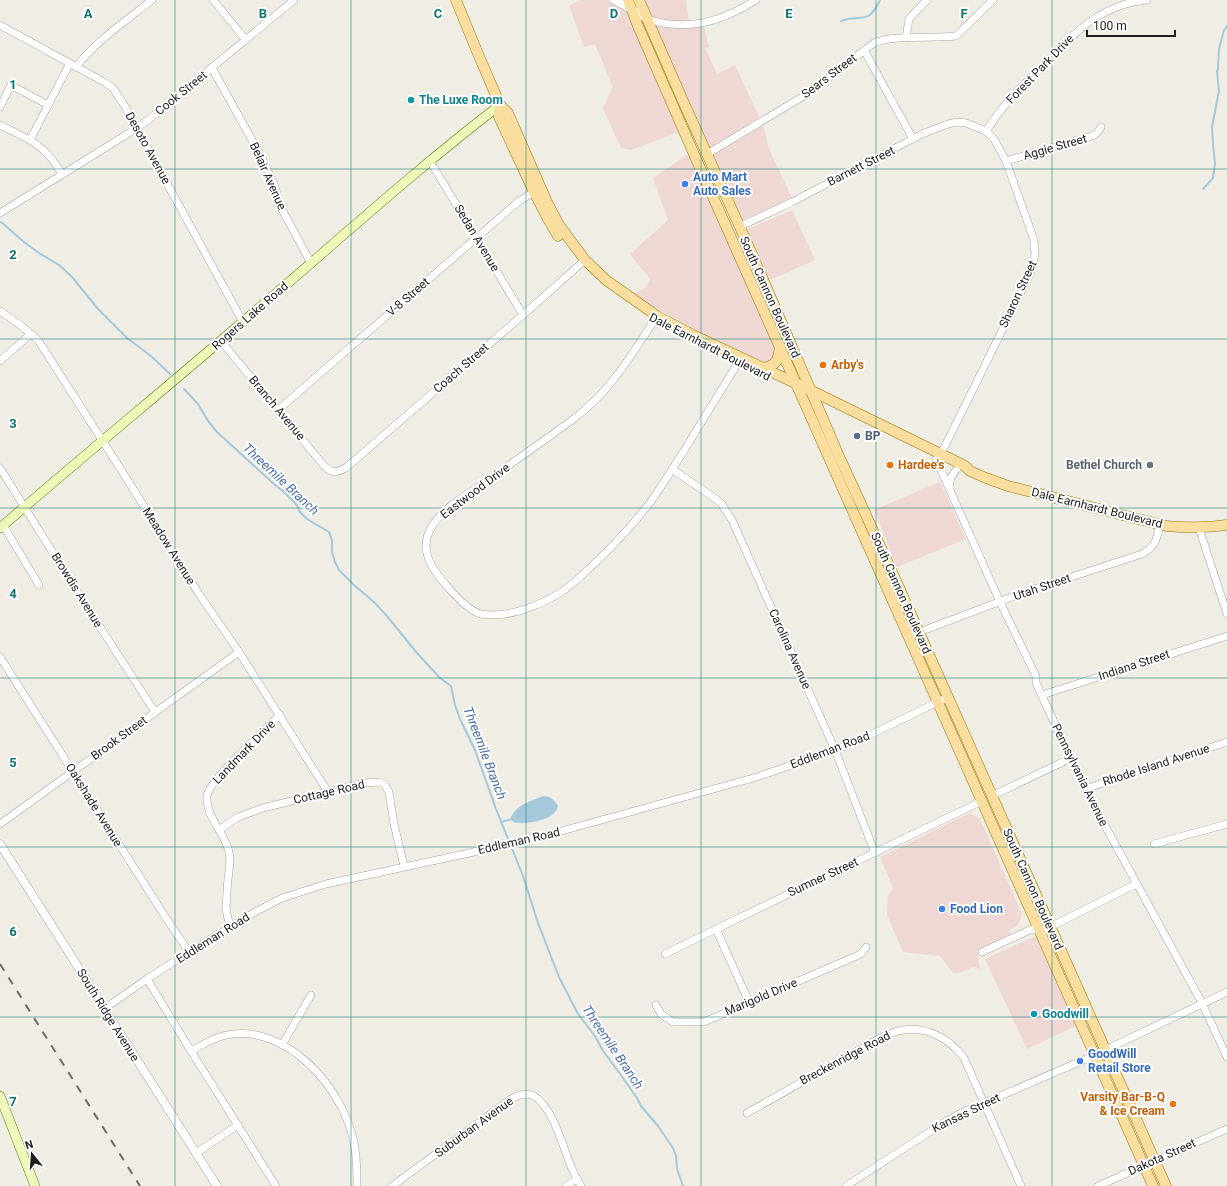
<svg xmlns="http://www.w3.org/2000/svg" width="1227" height="1186" viewBox="0 0 1227 1186" font-family="Roboto,sans-serif">
  <style>
    .commercial { fill: #efd8d4 }
    .water { fill: #a6c8db }
    .lines { fill: none; stroke-linecap: round; stroke-linejoin: round }
    .stream { stroke: #a6c8db; stroke-width: 2 }
    .minor-casing { stroke: #a5a5a5; stroke-width: 8 }
    .tertiary-casing { stroke: #a5a5a5; stroke-width: 9 }
    .secondary-casing { stroke: #597307; stroke-width: 10 }
    .primary-casing { stroke: #947704; stroke-width: 11 }
    .minor { stroke: #fff; stroke-width: 7 }
    .tertiary { stroke: #fff; stroke-width: 8 }
    .secondary { stroke: #edf8b9; stroke-width: 9 }
    .primary { stroke: #f9de9f; stroke-width: 10 }
    .rail { stroke: #6c6c6c; stroke-width: 2; stroke-dasharray: 8 8; stroke-linecap: butt }
    .grid { fill: none; stroke: #0f766e; stroke-width: 1; stroke-opacity: 0.55 }
    .culture-dot { fill: #0f9aa8; stroke: #fff; stroke-width: 1.5 }
    .shop-dot { fill: #3f7fe0; stroke: #fff; stroke-width: 1.5 }
    .food-dot { fill: #e8710a; stroke: #fff; stroke-width: 1.5 }
    .service-dot { fill: #5c6f8a; stroke: #fff; stroke-width: 1.5 }
    .worship-dot { fill: #6b7280; stroke: #fff; stroke-width: 1.5 }
    .labels { text-anchor: middle; dominant-baseline: central; stroke-width: 4; stroke-linejoin: round; paint-order: stroke }
    .street-label { font-size: 12px; fill: #1e1e1e; stroke: #fff }
    .culture-label { font-size: 12px; font-weight: bold; fill: #0d838f; stroke: #fff; text-anchor: start }
    .shop-label { font-size: 12px; font-weight: bold; fill: #366cbe; stroke: #fff; text-anchor: start }
    .food-label { font-size: 12px; font-weight: bold; fill: #c56008; stroke: #fff; text-anchor: start }
    .service-label { font-size: 12px; font-weight: bold; fill: #4e5e75; stroke: #fff; text-anchor: start }
    .worship-label { font-size: 12px; font-weight: bold; fill: #5b616d; stroke: #fff; text-anchor: end }
    .water-label { font-size: 13px; font-style: italic; fill: #4d70ab; stroke: #fff }
    .grid-label { font-size: 13px; text-anchor: middle; font-weight: bold; fill: #0f766e; stroke: #fff; stroke-width: 4; stroke-linejoin: round; paint-order: stroke }
  </style>
  <rect width="100%" height="100%" fill="#efede4"/>
  <g class="commercial">
    <path d="M582,0h25l19,11 55,120 -50,19 -10,-2 -18,-40 10,-21 -18,-43 -11,3 -15,-42z"/>
    <path d="M645,0h41l4,28 14,-1 5,20 -4,1 12,26 18,-9 28,60 6,24 23,49 -49,22 -26,-58 -47,-101z"/>
    <path d="M688,154l42,92 42,97 3,9v7l-5,4h-8l-59,-28 -70,-41 12,-6 5,-9 -20,-25 38,-34 -15,-42z"/>
    <path d="M792,210l23,50 -45,20 -22,-51z"/>
    <path d="M940,482l26,57 -69,28 -23,-57z"/>
    <path d="M970,813l10,6 42,95 -4,11 -9,5 2,5 -34,15 3,19 -6,-2 -15,6h-6l-13,-17 -37,-4 -16,-37 1,-19 5,-8 -13,-31z"/>
    <path d="M1036,936l40,90 -49,23 -42,-90z"/>
  </g>
  <path class="water" d="M543,796c8,0 11,4 15,10 -1,2 -1,4 -3,6 -5,8 -28,12 -36,11 -4,0 -6,-1 -9,-4 7,-15 19,-17 33,-23z"/>
  <g class="lines">
    <g class="stream">
      <path d="M841,21c21,-8 26,6 39,-21"/>
      <path d="M1203,189l10,-11 2,-14 -2,-20 -1,-17 7,-36 -2,-20 1,-2 1,-20 5,-19 3,-4"/>
      <path d="M1,222l23,20 15,11 20,12 13,12 26,32 29,29 24,18 19,18"/>
      <path d="M184,389l14,15 10,17 9,11 57,52 10,8 12,12 4,8 7,7 22,13 3,8v12l3,10 4,8 15,15 20,17 13,14 29,36 24,26 11,8 4,19 5,14 15,31 21,59 27,67 15,47 21,54 19,37 17,22 8,15 15,20 19,27 4,8 17,20 15,22 3,8 1,13 6,17"/>
      <path d="M501,822l11,-3"/>
    </g>
    <g class="minor-casing">
      <g id="minor">
        <path d="M213,0l33,40"/>
        <path d="M647,19c40,13 74,3 109,-19"/>
        <path d="M0,25l104,57 9,6 11,17 119,217"/>
        <path d="M906,38l3,-19 18,-19"/>
        <path d="M864,50l49,89"/>
        <path d="M76,67c21,-27 50,-46 76,-67"/>
        <path d="M212,68l50,90 13,29 5,19 31,57"/>
        <path d="M0,107l11,-22 37,20"/>
        <path d="M0,125c18,9 37,16 50,32 5,5 8,12 13,17"/>
        <path d="M986,131c4,-6 8,-12 12,-17 14,-19 32,-35 48,-52 29,-30 56,-58 101,-62"/>
        <path d="M30,140l40,-77"/>
        <path d="M707,154l100,-60 67,-51c21,-9 58,-4 82,-7l37,-36"/>
        <path d="M430,161l93,154"/>
        <path d="M1006,161l86,-25 6,-4 3,-5"/>
        <path d="M0,213l129,-80 19,-13 146,-120"/>
        <path d="M739,227l53,-25 130,-68 26,-10 10,-2 8,1 20,8 8,8 12,22 28,79 1,14 -4,18 -90,182"/>
        <path d="M0,311l19,13 19,16 80,125 81,129 40,58 89,140"/>
        <path d="M657,316c-15,23 -30,48 -48,69 -11,14 -24,25 -38,36 -28,20 -56,40 -84,60 -19,13 -45,27 -56,47 -5,9 -6,20 -3,29 4,15 38,54 53,57 26,5 60,-9 82,-23 11,-8 20,-17 30,-26 21,-20 41,-41 58,-64 12,-16 22,-34 33,-50 18,-30 36,-59 54,-88"/>
        <path d="M221,341l104,126c8,7 14,5 22,0l176,-152 62,-55"/>
        <path d="M0,361l31,-27"/>
        <path d="M279,409l240,-208 19,-11"/>
        <path d="M936,459l64,143 36,74v7l49,106 117,214 25,54"/>
        <path d="M0,468l78,125 77,119"/>
        <path d="M672,469l44,30 5,4 11,17 103,230 40,103"/>
        <path d="M949,487l2,-10 6,-8"/>
        <path d="M3,525l36,60"/>
        <path d="M1199,528l28,86"/>
        <path d="M909,636l116,-44 117,-38c14,-8 15,-15 18,-30"/>
        <path d="M0,657l166,261 23,34"/>
        <path d="M1042,695l185,-59"/>
        <path d="M1085,789l142,-47"/>
        <path d="M992,796l79,-38"/>
        <path d="M0,824l239,-172"/>
        <path d="M219,830l19,-13 25,-9 102,-25 14,-1 6,3 4,7 5,32 10,42"/>
        <path d="M1154,844l73,-20"/>
        <path d="M230,927l-3,-13 -1,-8c1,-9 1,-18 2,-27 1,-9 3,-19 1,-27 -4,-20 -24,-35 -22,-56 2,-16 59,-67 73,-81"/>
        <path d="M716,929l33,73"/>
        <path d="M982,952l50,-23 8,3 96,-48"/>
        <path d="M665,954l51,-25 266,-128"/>
        <path d="M147,979l44,72 85,135"/>
        <path d="M656,1005l5,9 12,8h31l157,-68 5,-7"/>
        <path d="M104,1009l43,-30 42,-27 68,-41 25,-13 44,-14 203,-44 228,-63 78,-27 31,-13 82,-40"/>
        <path d="M282,1045l29,-50"/>
        <path d="M1105,1050l122,-58"/>
        <path d="M191,1051c11,-6 23,-14 36,-16 60,-12 117,54 127,108 3,14 3,29 3,43"/>
        <path d="M747,1113l135,-76c7,-3 13,-6 21,-7 24,-4 47,9 61,28l57,128"/>
        <path d="M196,1153l42,-28"/>
        <path d="M392,1186l119,-87c7,-4 15,-7 23,-3 19,11 30,54 38,73 3,6 6,12 9,17"/>
        <path d="M566,1186l11,-7"/>
        <path d="M846,1186l102,-66 13,-7 134,-58"/>
        <path d="M1098,1186l129,-57"/>
      </g>
    </g>
    <g class="tertiary-casing">
      <g id="tertiary">
        <path d="M614,0l25,13 8,6"/>
        <path d="M0,844l217,342"/>
      </g>
    </g>
    <g class="secondary-casing">
      <g id="secondary">
        <path d="M0,528c88,-76 178,-150 266,-226 77,-66 153,-135 234,-197"/>
        <path d="M0,1096l35,90"/>
      </g>
    </g>
    <g class="primary-casing">
      <g id="primary">
        <path d="M456,0l20,49 24,56 8,8 39,89 12,23 26,35 21,20 51,36 36,19 117,55 135,66 20,10 5,5 16,7 22,8 158,40c21,2 40,2 61,-1"/>
        <path d="M628,0l10,26 59,135 456,1025"/>
        <path d="M639,0l44,101 70,155 85,198 60,131 268,601"/>
        <path d="M500,105l-1,12 35,75 14,27 10,17"/>
        <path d="M763,368c15,-3 15,-8 17,-22"/>
      </g>
    </g>
    <use href="#minor" class="minor"/>
    <use href="#tertiary" class="tertiary"/>
    <use href="#secondary" class="secondary"/>
    <use href="#primary" class="primary"/>
    <path class="rail" d="M0,964l140,222"/>
  </g>
  <path class="grid" d="M175,0v1186M351,0v1186M526,0v1186M701,0v1186M876,0v1186M1052,0v1186M0,169h1227M0,339h1227M0,508h1227M0,678h1227M0,847h1227M0,1017h1227"/>
  <g class="culture-dot">
    <circle cx="411" cy="100" r="4"/>
    <circle cx="1034" cy="1014" r="4"/>
  </g>
  <g class="shop-dot">
    <circle cx="685" cy="184" r="4"/>
    <circle cx="942" cy="909" r="4"/>
    <circle cx="1080" cy="1061" r="4"/>
  </g>
  <g class="food-dot">
    <circle cx="823" cy="365" r="4"/>
    <circle cx="890" cy="465" r="4"/>
    <circle cx="1173" cy="1104" r="4"/>
  </g>
  <circle class="service-dot" cx="857" cy="436" r="4"/>
  <circle class="worship-dot" cx="1150" cy="465" r="4"/>
  <g class="labels">
    <g class="street-label">
      <text transform="translate(1040 69) rotate(-46)">Forest Park Drive</text>
      <text transform="translate(829 76) rotate(-37)">Sears Street</text>
      <text transform="translate(181 93) rotate(-39)">Cook Street</text>
      <text transform="translate(1055 147) rotate(-16)">Aggie Street</text>
      <text transform="translate(148 148) rotate(61)">Desoto Avenue</text>
      <text transform="translate(861 166) rotate(-27)">Barnett Street</text>
      <text transform="translate(268 176) rotate(66)">Belair Avenue</text>
      <text transform="translate(477 238) rotate(59)">Sedan Avenue</text>
      <text transform="translate(1018 294) rotate(-65)">Sharon Street</text>
      <text transform="translate(408 297) rotate(-41)">V-8 Street</text>
      <text transform="translate(770 297) rotate(66)">South Cannon Boulevard</text>
      <text transform="translate(250 316) rotate(-41)">Rogers Lake Road</text>
      <text transform="translate(710 347) rotate(27)">Dale Earnhardt Boulevard</text>
      <text transform="translate(461 368) rotate(-41)">Coach Street</text>
      <text transform="translate(277 408) rotate(50)">Branch Avenue</text>
      <text transform="translate(475 491) rotate(-37)">Eastwood Drive</text>
      <text transform="translate(1097 508) rotate(14)">Dale Earnhardt Boulevard</text>
      <text transform="translate(169 546) rotate(58)">Meadow Avenue</text>
      <text transform="translate(1042 587) rotate(-19)">Utah Street</text>
      <text transform="translate(77 590) rotate(58)">Browdis Avenue</text>
      <text transform="translate(901 593) rotate(66)">South Cannon Boulevard</text>
      <text transform="translate(790 649) rotate(66)">Carolina Avenue</text>
      <text transform="translate(1134 665) rotate(-18)">Indiana Street</text>
      <text transform="translate(119 738) rotate(-36)">Brook Street</text>
      <text transform="translate(830 750) rotate(-21)">Eddleman Road</text>
      <text transform="translate(244 752) rotate(-46)">Landmark Drive</text>
      <text transform="translate(1156 765) rotate(-18)">Rhode Island Avenue</text>
      <text transform="translate(1080 775) rotate(64)">Pennsylvania Avenue</text>
      <text transform="translate(329 792) rotate(-13)">Cottage Road</text>
      <text transform="translate(94 805) rotate(58)">Oakshade Avenue</text>
      <text transform="translate(519 841) rotate(-13)">Eddleman Road</text>
      <text transform="translate(823 877) rotate(-25)">Sumner Street</text>
      <text transform="translate(1033 889) rotate(66)">South Cannon Boulevard</text>
      <text transform="translate(213 938) rotate(-32)">Eddleman Road</text>
      <text transform="translate(761 997) rotate(-23)">Marigold Drive</text>
      <text transform="translate(108 1015) rotate(58)">South Ridge Avenue</text>
      <text transform="translate(845 1058) rotate(-28)">Breckenridge Road</text>
      <text transform="translate(966 1113) rotate(-26)">Kansas Street</text>
      <text transform="translate(474 1127) rotate(-36)">Suburban Avenue</text>
      <text transform="translate(1162 1157) rotate(-24)">Dakota Street</text>
    </g>
    <g class="culture-label">
      <text x="419" y="100">The Luxe Room</text>
      <text x="1042" y="1014">Goodwill</text>
    </g>
    <g class="shop-label">
      <text x="693" y="177">Auto Mart<tspan x="693" dy="14">Auto Sales</tspan></text>
      <text x="950" y="909">Food Lion</text>
      <text x="1088" y="1054">GoodWill<tspan x="1088" dy="14">Retail Store</tspan></text>
    </g>
    <g class="food-label">
      <text x="831" y="365">Arby's</text>
      <text x="898" y="465">Hardee's</text>
      <text x="1165" y="1097" text-anchor="end">Varsity Bar-B-Q<tspan x="1165" dy="14">&amp; Ice Cream</tspan></text>
    </g>
    <g class="service-label">
      <text x="865" y="436">BP</text>
    </g>
    <g class="worship-label">
      <text x="1142" y="465">Bethel Church</text>
    </g>
    <g class="water-label">
      <text transform="translate(281 479) rotate(43)">Threemile Branch</text>
      <text transform="translate(485 753) rotate(69)">Threemile Branch</text>
      <text transform="translate(613 1047) rotate(56)">Threemile Branch</text>
    </g>
  </g>
  <g class="grid-label">
    <text x="88" y="18">A</text>
    <text x="263" y="18">B</text>
    <text x="438" y="18">C</text>
    <text x="614" y="18">D</text>
    <text x="789" y="18">E</text>
    <text x="964" y="18">F</text>
    <text x="13" y="89">1</text>
    <text x="13" y="259">2</text>
    <text x="13" y="428">3</text>
    <text x="13" y="598">4</text>
    <text x="13" y="767">5</text>
    <text x="13" y="936">6</text>
    <text x="13" y="1106">7</text>
  </g>
  <g transform="translate(32 1154) rotate(343)" stroke="#ffffff" stroke-width="3" paint-order="stroke">
  <path d="M0-3L7 15L0 10L-7 15Z" fill="#1e1e1e"/>
  <text y="-6" font-size="11" font-weight="bold" text-anchor="middle" fill="#1e1e1e">N</text>
  </g>
  <path d="M1087 30v6h88v-6" fill="none" stroke="#1e1e1e" stroke-width="2"/>
  <text x="1093" y="30" font-size="12" fill="#1e1e1e" stroke="#ffffff" stroke-width="3" paint-order="stroke">100 m</text>
</svg>
